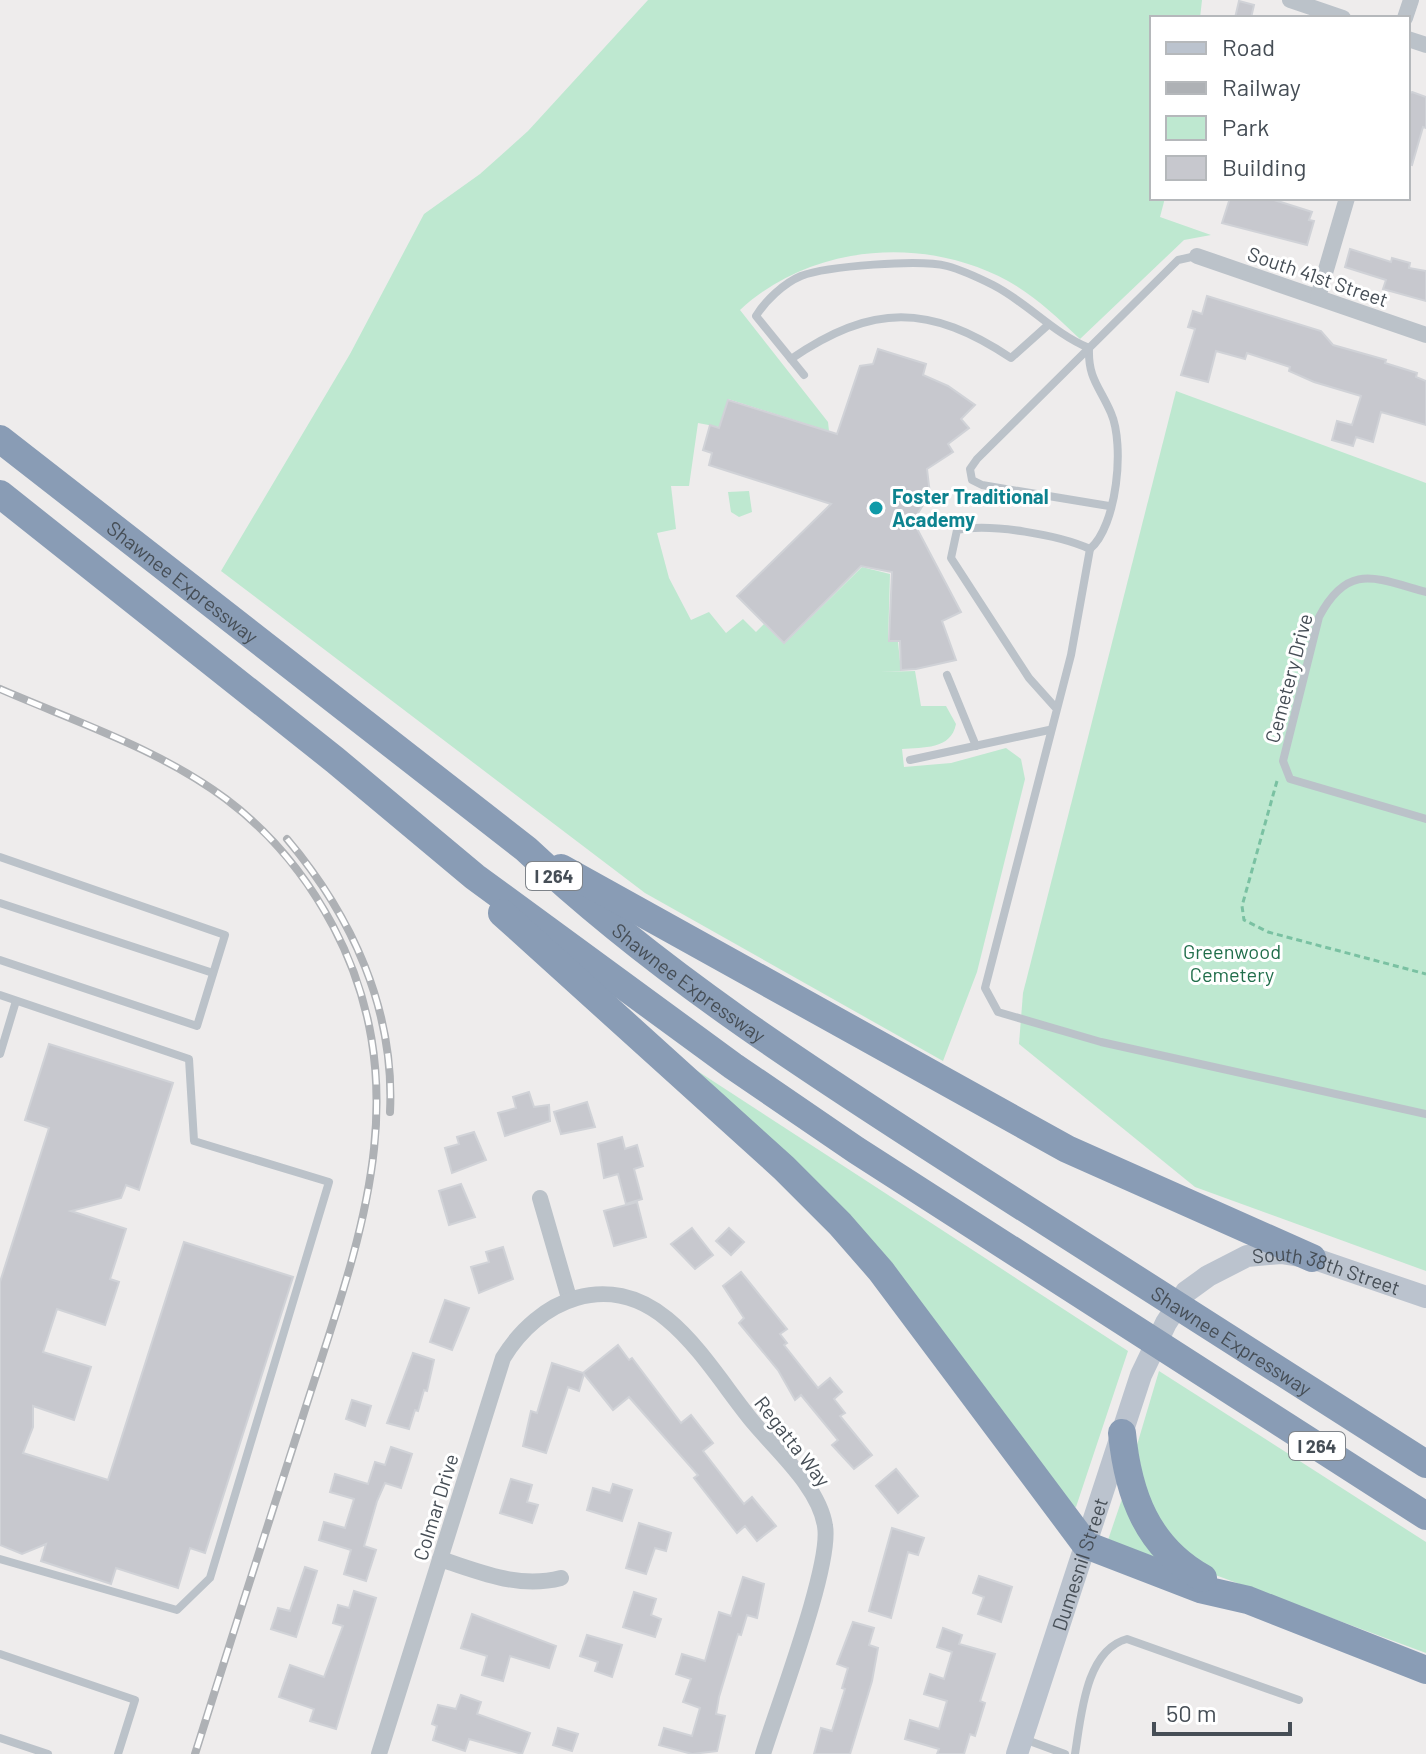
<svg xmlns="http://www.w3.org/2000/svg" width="1426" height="1754" viewBox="0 0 1426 1754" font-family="Barlow,sans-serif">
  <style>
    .green { fill: #bee8d0 }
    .building { fill: #c7c8ce; stroke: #d0d2d7; stroke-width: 2 }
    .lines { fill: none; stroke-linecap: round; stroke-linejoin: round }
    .path { stroke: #7ac1a2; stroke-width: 3; stroke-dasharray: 6 4; stroke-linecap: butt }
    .lane { stroke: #bbc2c9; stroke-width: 8 }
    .street { stroke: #bbc2c9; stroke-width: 16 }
    .secondary { stroke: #bbc3ce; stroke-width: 22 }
    .highway { stroke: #899cb5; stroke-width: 28 }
    .rail-casing { stroke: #aeb1b5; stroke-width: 8 }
    .rail { stroke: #fff; stroke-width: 5; stroke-dasharray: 15; stroke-linecap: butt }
    .culture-dot { fill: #0f9aa8; stroke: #fff; stroke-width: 3 }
    .labels { text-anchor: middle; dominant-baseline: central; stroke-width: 6; stroke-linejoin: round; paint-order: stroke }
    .shield { fill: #fff; stroke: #7e8389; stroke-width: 2 }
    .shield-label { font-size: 18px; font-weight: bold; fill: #464e56 }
    .street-label { font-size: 20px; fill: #464e56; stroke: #fff }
    .culture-label { font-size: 20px; font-weight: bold; fill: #0d838f; stroke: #fff; text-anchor: start }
    .park-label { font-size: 20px; fill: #216e4b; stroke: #fff }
  </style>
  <rect width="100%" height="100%" fill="#eeecec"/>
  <g class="green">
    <path d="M648,0h554l-2,18h-48v180h13l-5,19 51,18 -27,5 -104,99c-23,-22 -45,-43 -72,-58 -84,-46 -197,-37 -268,29l88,112 1,9 -101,-32 -9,28 -21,-4 -9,63h-18l5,43 -19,4 12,45 22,42 18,-8 17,21 17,-14 13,13 8,-8 20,20 78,-77 28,7 -2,67 10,1 3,29 -21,1 35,-1 6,35h25l10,18c-5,26 -33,23 -54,25l2,18 47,-4 55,-15 15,11 4,20 -48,193 -34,89 -298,-168 -424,-322 129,-217 74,-140 56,-40 48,-43z"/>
    <path d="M1176,391l250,92v788l-231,-84 -176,-143 4,-51z"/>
    <path d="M749,491l3,21 -13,5 -8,-5 -3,-20z"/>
    <path d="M696,1070l432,281 -52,156 -3,-1z"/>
    <path d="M1159,1371l267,171v111l-216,-80 -61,-58 -12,-70z"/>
    <path d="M1123,1496l48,70 -63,-26z"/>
  </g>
  <g class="building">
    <path d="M1239,1l15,4 -3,13h-16z"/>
    <path d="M1412,92l14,5v31l-3,-1 -11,38 -4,-1v-69z"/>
    <path d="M1230,198h38l44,14 -3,8 5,1 -7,24 -85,-22z"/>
    <path d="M1350,249l41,13 1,-4 18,5 -1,5 17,3v30l-43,-12 3,-9 -41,-13z"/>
    <path d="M1207,296l114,35 12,14 53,15 -1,3 32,10 -1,4 10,4v44l-45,-13 -8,30 -17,-5 -3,9 -21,-6 5,-19 15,4 9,-29 -47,-14 -25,-11 1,-4 -43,-14 -2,6 -29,-8 -8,31 -27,-7 14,-46 -7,-2 5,-16 9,3z"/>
    <path d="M878,349l48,15 -3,11 25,11 27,19 -14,14 8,9 -21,16 5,8 -26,17 3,25 -17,27 48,91 -19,9 14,39 -40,9 -15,1 -1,-29h-11l3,-69 -31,-6 -77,77 -47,-47 94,-92 -122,-39 3,-12 -9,-3 7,-25 9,3 9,-28 109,34 23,-68 13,-2z"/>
    <path d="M49,1044l124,39 -34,107 -13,-5 -5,13 -50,13 55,18 -16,50 9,3 -14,43 -48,-16 -14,43 48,15 -17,53 -41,-14v21l-10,26 85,27 76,-238 109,35 -88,276 -15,-5 -12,40 -62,-20 -5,16 -70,-23 5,-17 -24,10 -22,-9v-263l49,-154 -24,-8z"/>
    <path d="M529,1092l5,15 15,-2 1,16 -45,15 -7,-23 18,-5 -3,-11z"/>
    <path d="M587,1102l8,25 -34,7 -7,-22z"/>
    <path d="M474,1132l12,28 -34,13 -7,-25 14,-4 -2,-7z"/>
    <path d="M622,1137l3,12 12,-4 6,21 -9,3 8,30 -16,5 -8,-30 -14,4 -6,-34z"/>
    <path d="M461,1184l14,33 -26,8 -10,-34z"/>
    <path d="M637,1202l9,35 -32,9 -10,-35z"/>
    <path d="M692,1228l21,27 -18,14 -24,-25z"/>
    <path d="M729,1228l15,14 -13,13 -15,-14z"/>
    <path d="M503,1247l10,32 -34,14 -8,-26 18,-5 -3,-10z"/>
    <path d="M741,1272l46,57 -7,5 7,9 -3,2 34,43 12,-10 12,14 -8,7 11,14 -5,3 32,39 -18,14 -22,-24 6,-5 -37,-45 -6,5 -17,-30 -39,-47 5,-5 -21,-32z"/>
    <path d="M445,1300l24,8 -17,42 -22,-8z"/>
    <path d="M618,1345l11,15 3,-2 49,65 10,-8 22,28 -10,8 41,53 8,-7 24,29 -19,15 -12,-15 -8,7 -43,-55 4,-3 -69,-78 -16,13 -29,-36 -5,17 -11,-4 -22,66 -23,-7 8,-35 6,2 15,-50 31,10z"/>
    <path d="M413,1353l21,7 -7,31 -3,-1 -6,21 -3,-1 -6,19 -22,-6z"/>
    <path d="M352,1400l19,6 -6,20 -19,-7z"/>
    <path d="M391,1447l21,7 -11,34 -16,-5 -8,18 -13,45 12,4 -10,31 -22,-7 7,-24 -32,-10 5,-18 21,6 9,-29 -24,-7 5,-18 33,10 7,-22 10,3z"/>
    <path d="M896,1469l22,27 -20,17 -22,-27z"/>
    <path d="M511,1479l21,6 -5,17 11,3 -6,18 -32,-10z"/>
    <path d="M613,1484l19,6 -10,31 -35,-11 6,-22 17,5z"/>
    <path d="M639,1523l32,10 -5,18 -11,-3 -9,26 -20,-6z"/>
    <path d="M892,1528l32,10 -6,17 -10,-3 -17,66 -22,-7z"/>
    <path d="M305,1567l12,4 -21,66 -25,-8 7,-21 12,3z"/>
    <path d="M979,1576l33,11 -11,35 -23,-8 6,-17 -11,-4z"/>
    <path d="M743,1577l21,7 -7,34 -10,-3 -6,20 -3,-1 -19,63 -3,17 9,2 -8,35 -25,3 -33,-9 5,-17 28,8 8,-28 -17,-6 8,-23 -15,-5 6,-20 23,7 14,-49 12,4z"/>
    <path d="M354,1591l22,7 -40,131 -26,-8 4,-12 -35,-12 11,-32 34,12 19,-51 -10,-3 5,-18 11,3z"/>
    <path d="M634,1592l22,7 -5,16 10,4 -6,18 -32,-10z"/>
    <path d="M472,1614l84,32 -7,22 -39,-12 -7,25 -21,-6 5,-19 -26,-8z"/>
    <path d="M853,1622l21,6 -5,17 9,3 -6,33 -22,73h-36l7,-26 11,3 13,-42 -3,-1 6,-20 -11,-4z"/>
    <path d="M943,1628l19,7 -3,9 36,10 -15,47 5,2 -10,33 -5,-2 -6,20h-27l2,-5 -34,-10 5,-19 29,9 8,-28 -23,-7 6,-20 14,5 8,-27 -15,-5z"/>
    <path d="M587,1635l35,10 -10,32 -17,-6 3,-9 -18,-6z"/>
    <path d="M461,1695l20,7 -4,12 53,19 -8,21 -53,-15 -4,12 -32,-11 4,-14 -5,-2 6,-19 18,4z"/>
    <path d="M558,1728l20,6 -6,17 -19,-6z"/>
  </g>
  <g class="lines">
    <path class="path" d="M1277,781l-35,125 2,14 24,12 158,42"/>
    <g class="lane">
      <path d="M1089,349c-1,30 11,38 22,64 14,32 6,113 -21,136"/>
      <path d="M791,359c81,-56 139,-55 220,-1l37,-33"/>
      <path d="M804,375l-48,-59c9,-15 28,-33 45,-40 26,-10 119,-17 146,-10 15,4 32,12 46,19 35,18 60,48 96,63"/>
      <path d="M1109,506l-127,-21 -10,-5 -2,-11 7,-10 201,-199 18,-4"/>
      <path d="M1426,592c-51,-14 -78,-30 -107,25l-36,144 7,18 136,40"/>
      <path d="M947,675l29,71"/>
      <path d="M1055,707l-26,-29 -78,-120 6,-28c34,-7 102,5 133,19l-19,106 -86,333 13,24 103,30 325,72"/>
      <path d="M910,760l139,-30"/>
      <path d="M0,857l225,78 -28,91 -197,-66"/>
      <path d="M0,903l213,70"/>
      <path d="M0,995l189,64 5,82 135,41 -119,396 -33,32 -177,-51"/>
      <path d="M0,1054l16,-53"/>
      <path d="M0,1654l135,46 -17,54"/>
      <path d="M0,1738l48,16"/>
      <path d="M1024,1739l41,15"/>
      <path d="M1075,1754c6,-36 10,-104 52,-115l172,61"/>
    </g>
    <g class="street">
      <path d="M1290,0l53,18"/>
      <path d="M1405,18l6,-18"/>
      <path d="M1408,39l18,6"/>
      <path d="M1197,256l229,79"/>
      <path d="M1318,297l29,-99"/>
      <path d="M540,1198l29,100"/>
      <path d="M440,1559c41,13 78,30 121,19"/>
      <path d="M379,1754l124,-396c36,-59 105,-88 164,-39 33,27 59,70 86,103 24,29 66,65 72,104 7,39 -48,182 -62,228"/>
    </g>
    <path class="secondary" id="s1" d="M1017,1754l124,-379 25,-52 20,-31 22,-16 39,-20 34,-3 31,5 114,39"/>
    <g class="highway">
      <path id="s2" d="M0,439l526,410c135,127 294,228 450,328 150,96 300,192 450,287"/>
      <path d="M0,494l335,266 140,117 258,189 123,84 570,366"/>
      <path d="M561,868l506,281 245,109"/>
      <path d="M502,913l282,255 56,56 41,47 205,274 114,44 48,11 178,70"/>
      <path d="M1122,1433c6,61 25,114 81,145"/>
    </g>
    <g class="rail-casing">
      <g id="rail">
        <path d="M0,689c76,33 159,60 226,110 44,33 81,78 107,127 90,171 21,327 -32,496 -36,111 -71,221 -106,332"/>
        <path d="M287,839c65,77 108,171 103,273"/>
      </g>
    </g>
    <use href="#rail" class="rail"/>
  </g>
  <circle class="culture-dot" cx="876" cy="508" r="8"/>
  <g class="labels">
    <g class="shield">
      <rect x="526" y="862" width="56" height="28" rx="6"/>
      <rect x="1289" y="1432" width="56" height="28" rx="6"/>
    </g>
    <g class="shield-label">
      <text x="554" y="876">I 264</text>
      <text x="1317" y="1446">I 264</text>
    </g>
    <g class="street-label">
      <text transform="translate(1318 276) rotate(19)">South 41st Street</text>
      <text stroke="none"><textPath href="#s2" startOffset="232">Shawnee Expressway</textPath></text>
      <text transform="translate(1288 678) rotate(-75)">Cemetery Drive</text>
      <text stroke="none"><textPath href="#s2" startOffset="878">Shawnee Expressway</textPath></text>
      <text stroke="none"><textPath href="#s1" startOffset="646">South 38th Street</textPath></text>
      <text stroke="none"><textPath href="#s2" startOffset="1528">Shawnee Expressway</textPath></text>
      <text transform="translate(793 1441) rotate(52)">Regatta Way</text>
      <text transform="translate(435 1507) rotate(-73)">Colmar Drive</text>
      <text stroke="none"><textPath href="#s1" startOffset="200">Dumesnil Street</textPath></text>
    </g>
    <g class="culture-label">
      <text x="892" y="496">Foster Traditional<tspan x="892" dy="23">Academy</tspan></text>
    </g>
    <g class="park-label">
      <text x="1232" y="951">Greenwood<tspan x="1232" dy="23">Cemetery</tspan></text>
    </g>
  </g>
  <rect x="1150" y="16" width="260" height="184" fill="#ffffff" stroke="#b5b8bb" stroke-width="2"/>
  <rect x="1166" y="42" width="40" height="12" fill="#bbc3ce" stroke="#b5b8bb" stroke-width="2"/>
  <text x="1222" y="56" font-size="24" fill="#464e56">Road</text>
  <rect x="1166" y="82" width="40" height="12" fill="#aeb1b5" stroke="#b5b8bb" stroke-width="2"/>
  <text x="1222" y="96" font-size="24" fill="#464e56">Railway</text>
  <rect x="1166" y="116" width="40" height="24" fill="#bee8d0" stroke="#b5b8bb" stroke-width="2"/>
  <text x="1222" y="136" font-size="24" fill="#464e56">Park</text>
  <rect x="1166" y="156" width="40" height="24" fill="#c7c8ce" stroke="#b5b8bb" stroke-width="2"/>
  <text x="1222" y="176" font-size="24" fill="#464e56">Building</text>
  <path d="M1154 1722v12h136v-12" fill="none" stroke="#464e56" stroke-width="4"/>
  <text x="1166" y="1722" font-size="24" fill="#464e56" stroke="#ffffff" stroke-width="6" paint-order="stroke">50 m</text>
</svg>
